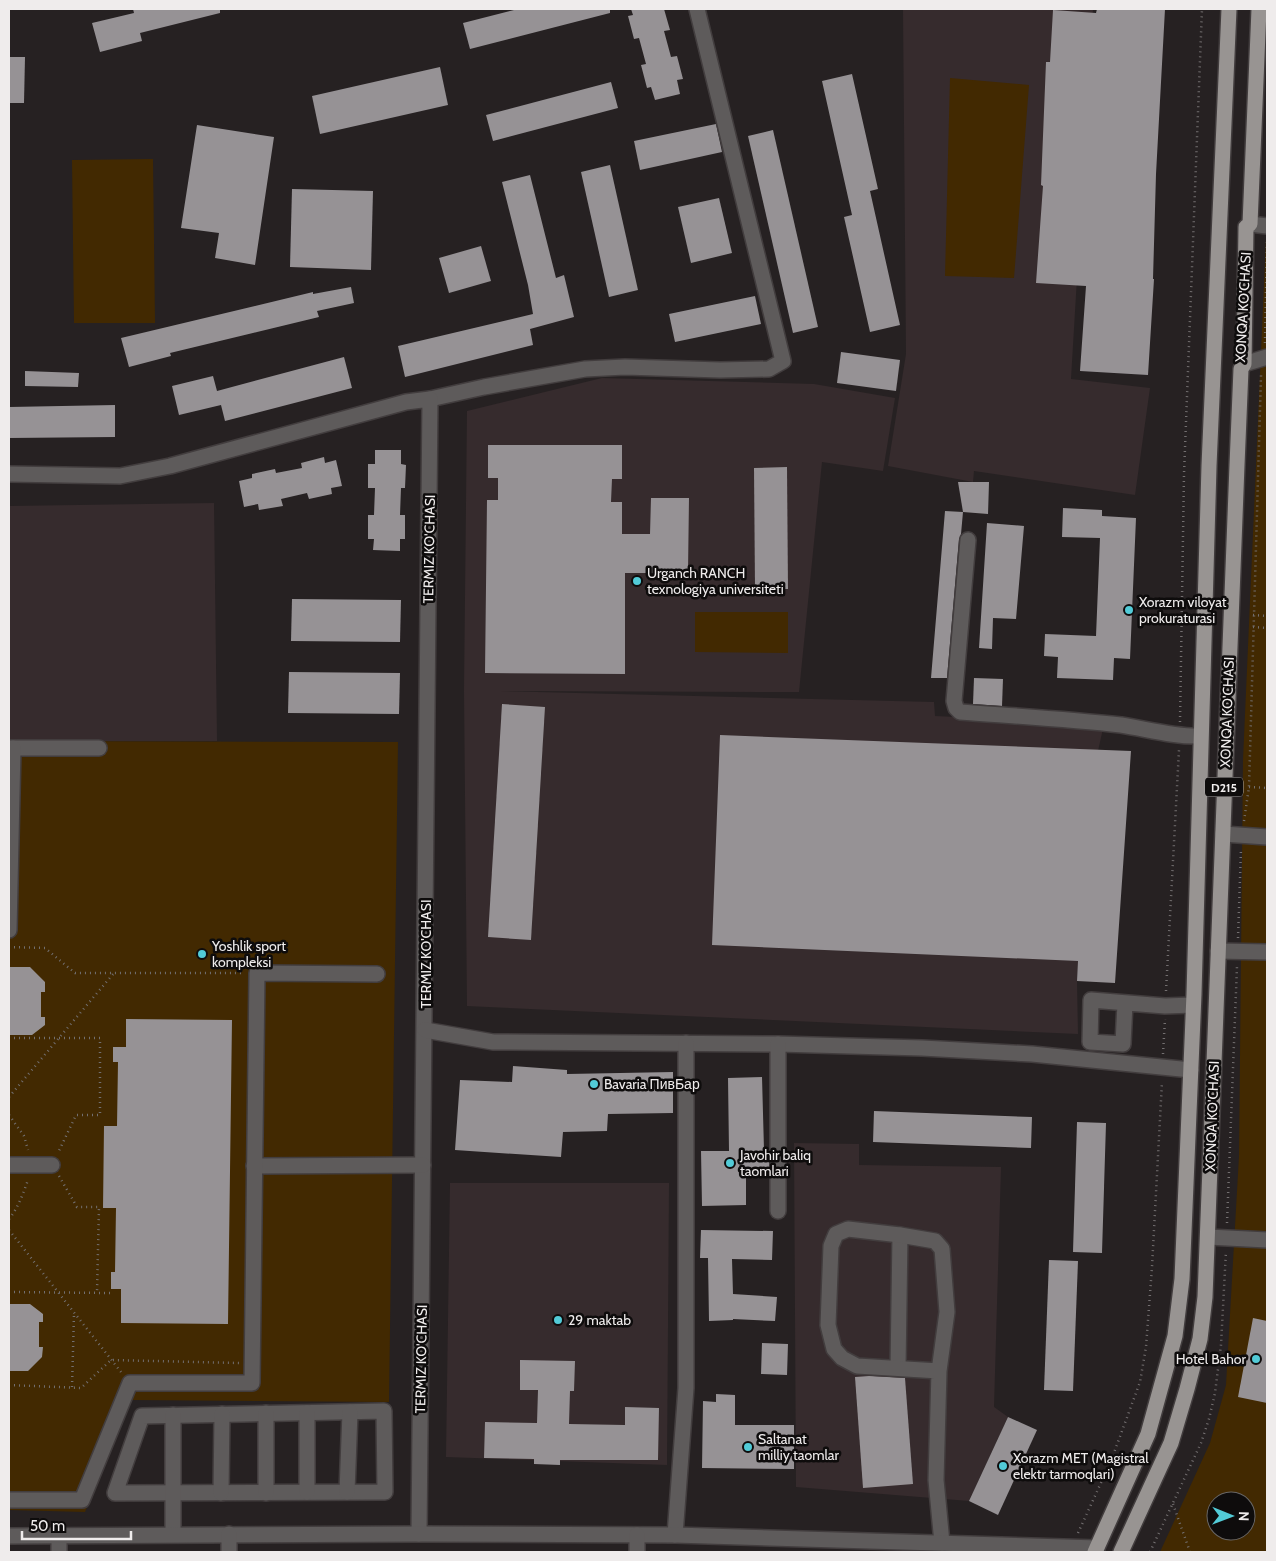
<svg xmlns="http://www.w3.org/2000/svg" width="1276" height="1561" viewBox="0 0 1276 1561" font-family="Cabin,sans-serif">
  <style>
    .built { fill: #362b2d }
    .green { fill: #422901; fill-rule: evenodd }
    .building { fill: #969295 }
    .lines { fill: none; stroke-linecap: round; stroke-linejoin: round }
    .minor-casing { stroke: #423d3e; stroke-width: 18 }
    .major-casing { stroke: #423d3e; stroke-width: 18 }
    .path { stroke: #736f70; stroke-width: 2.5; stroke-dasharray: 1 4; stroke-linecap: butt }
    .minor { stroke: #5e5b5b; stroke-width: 15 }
    .major { stroke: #989492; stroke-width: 15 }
    .poi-dot { fill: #52cbd7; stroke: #0e0c0c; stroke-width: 2 }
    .labels { text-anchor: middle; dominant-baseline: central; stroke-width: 5; stroke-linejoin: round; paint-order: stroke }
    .shield { fill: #0e0c0c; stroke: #aca9a9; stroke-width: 1 }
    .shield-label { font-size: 12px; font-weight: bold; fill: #efecec }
    .street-label { font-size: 14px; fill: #efecec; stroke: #0e0c0c }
    .poi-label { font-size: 14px; fill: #efecec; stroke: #0e0c0c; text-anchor: start }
  </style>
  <rect width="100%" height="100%" fill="#262122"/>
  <g class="built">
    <path d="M903,9h190l-22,370 79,9 -15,107 -161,-24 -1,11 -85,-16 18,-112z"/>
    <path d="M602,378l212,6 81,14 -12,73 -61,-9 -23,230 -299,-1 434,11 1,14 169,8 -6,27 -21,230 1,53 -611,-28 -3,-316 3,-279z"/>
    <path d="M214,503l3,238h-208v-235z"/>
    <path d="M794,1143l65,1v21l142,2 -7,240 14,10 -39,84 -173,-14z"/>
    <path d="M450,1183h219l-2,282 -221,-8z"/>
  </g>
  <g class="green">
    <path d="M950,78l79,7 -15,193 -69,-2z"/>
    <path d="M153,159l2,164h-81l-2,-163z"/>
    <path d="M1267,216v1336h-107l50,-109 16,-58 13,-229 4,-396zM1216,1501h30v30h-30z"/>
    <path d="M695,612h93v41l-93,-1z"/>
    <path d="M9,741l389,1 -9,660 -259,-2 -45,112 -76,-2z"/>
  </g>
  <g class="building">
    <path d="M133,9h87v4l-80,20 2,8 -42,11 -8,-29 42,-10z"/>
    <path d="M518,9h92v4l-140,36 -7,-26z"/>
    <path d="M631,9h33l6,21 -6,1 7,26 6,-1 6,23 -6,1 3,14 -25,6 -4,-13 -4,1 -6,-23 5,-1 -7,-26 -5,1 -6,-23 5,-1z"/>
    <path d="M1097,9h68l-9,165 -3,105h1l-6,96 -68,-4 6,-85 -50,-3 7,-97 -2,-1 5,-123h4l3,-52 43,3z"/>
    <path d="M9,57h16l-1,46h-15z"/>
    <path d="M440,67l8,38 -128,29 -8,-38z"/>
    <path d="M852,74l26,115 -8,2 30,134 -30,7 -26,-115 8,-2 -30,-134z"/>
    <path d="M611,82l7,26 -125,33 -7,-26z"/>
    <path d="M716,124l6,28 -82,18 -6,-29z"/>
    <path d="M197,125l77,12 -19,128 -40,-7 4,-25 -38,-5z"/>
    <path d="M773,130l45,197 -25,6 -45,-197z"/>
    <path d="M610,165l28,125 -29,7 -28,-125z"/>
    <path d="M530,175l26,103 8,-3 10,42 -44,12 3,16 -128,32 -7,-31 135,-32 -5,-29 -26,-103z"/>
    <path d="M292,189l81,2 -2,79 -81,-3z"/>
    <path d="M719,198l13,55 -41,10 -13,-56z"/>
    <path d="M481,246l10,35 -42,12 -10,-35z"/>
    <path d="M351,287l3,16 -37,8 2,6 -149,36 1,3 -42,11 -8,-29 192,-46v2z"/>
    <path d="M755,296l6,28 -86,18 -6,-28z"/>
    <path d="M841,352l59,8 -4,31 -59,-8z"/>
    <path d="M344,357l8,31 -127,33 -4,-16 -42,10 -7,-29 41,-10 4,15z"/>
    <path d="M25,371l54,2 -1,14 -53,-1z"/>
    <path d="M115,405v32l-106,1v-31z"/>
    <path d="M488,445h134v34h-10l-1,23h11v32h28l1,-36h38l-1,75h-63v101l-140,-1 2,-173h11v-22h-10z"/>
    <path d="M375,450h26v14l5,1 -1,23h-4l-1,27h5v24h-5v12l-27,-1 1,-11h-6v-24h6l1,-27h-7v-24h7z"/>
    <path d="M324,457l1,6 11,-3 6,26 -11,2 1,6 -23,5 -2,-6 -26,6 2,7 -24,4 -1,-6 -14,3 -5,-26 13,-3v-4l23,-5 1,4 26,-5 -1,-5z"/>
    <path d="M787,467l1,122h-33l-1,-121z"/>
    <path d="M958,482h31l-1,32 -25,-2z"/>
    <path d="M1063,508l39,2v6l34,2 -6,141 -16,-1 -1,22 -56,-2 1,-21 -14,-1 1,-22 51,2 4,-98 -38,-1z"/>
    <path d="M945,511l18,1 -2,22 -2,5 -12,139h-16z"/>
    <path d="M987,523l37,3 -8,93 -23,-1 -1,31 -13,-1z"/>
    <path d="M292,599l109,1 -1,42 -109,-1z"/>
    <path d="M289,672l111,1 -1,41 -111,-1z"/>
    <path d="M974,678l29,1 -1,27 -29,-2z"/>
    <path d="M502,704l43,3 -14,233 -43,-3z"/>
    <path d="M720,735l411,16 -16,232 -38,-2 1,-20 -366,-16z"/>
    <path d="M9,967h21l15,15v10h-4v25h4v8l-13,10h-23z"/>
    <path d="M126,1019l106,1 -4,304 -107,-1v-34h-10v-17h4l1,-64h-13l1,-82h13l1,-64h-5v-15h13z"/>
    <path d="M513,1066l54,4v4l106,-2v41l-65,1 -1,17 -44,1 -2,25 -106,-7 5,-70 52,2z"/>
    <path d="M762,1077l2,73h5v28h-23v27l-44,1 -1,-55h28l-1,-73z"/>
    <path d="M874,1111l158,6 -1,31 -158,-6z"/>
    <path d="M1077,1122l29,1 -4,130 -29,-1z"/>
    <path d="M701,1230l72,1 -1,29 -40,-1 1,35 44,3 -2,24 -42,-2v1l-24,1 -1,-63h-8z"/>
    <path d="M1049,1260l29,1 -5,130 -29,-1z"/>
    <path d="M9,1304h21l13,10v8h-4v25h4l-1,10 -14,14h-19z"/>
    <path d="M1253,1318l14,3v82l-29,-6z"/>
    <path d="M762,1343l26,1 -1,31 -26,-1z"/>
    <path d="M520,1360l55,1 -1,30h-4l-1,33 56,1v-18l34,1 -1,52h-98v5l-26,-1v-5l-50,-1 1,-36 52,1 1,-33h-18z"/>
    <path d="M869,1376l36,2 8,106 -50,4 -8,-111z"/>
    <path d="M716,1394l19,1v30h59v44l-92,-1 1,-67 13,1z"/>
    <path d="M1008,1417l29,13 -39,85 -29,-14z"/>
  </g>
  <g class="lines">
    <g class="minor-casing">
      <g id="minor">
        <path d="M1250,224l17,2"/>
        <path d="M1244,364l23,-7"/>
        <path d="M430,399l54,-12 101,-18 40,-2 95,3 49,-1 14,-8 -86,-352"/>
        <path d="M9,474l111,2 50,-10 236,-64 24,-3 -11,1135"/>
        <path d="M968,540l-14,161 2,7 4,4c54,4 107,7 161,13 26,4 53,12 79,11"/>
        <path d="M9,748h90"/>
        <path d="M1223,834l44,3"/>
        <path d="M9,930l4,-182"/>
        <path d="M1218,951l49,1"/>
        <path d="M1125,1003l-2,41 -33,-2 1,-42 74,6 28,-1"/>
        <path d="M425,1030l68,12 285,2 144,4 110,6 159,16"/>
        <path d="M778,1044v167"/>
        <path d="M9,1165h43"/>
        <path d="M254,1166l169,-1"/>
        <path d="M1208,1237l59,3"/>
        <path d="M898,1368l2,-133"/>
        <path d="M939,1371l-82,-5 -15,-8 -8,-9 -6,-24 3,-79 5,-12 12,-5 52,6 35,6 7,8 5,63 -8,59 -3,109 6,63"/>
        <path d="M384,1411l1,81 -270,1 27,-77z"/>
        <path d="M266,1413v80"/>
        <path d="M307,1413v79"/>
        <path d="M173,1415v119"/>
        <path d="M347,1492l3,-80"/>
        <path d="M221,1493l1,-79"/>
        <path d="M9,1500h73l48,-117h122l5,-410 120,1"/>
        <path d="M675,1535l11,-147v-345"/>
        <path d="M9,1536l410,-2 256,1 422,13"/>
        <path d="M59,1552v-16"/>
        <path d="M229,1552v-18"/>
        <path d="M637,1552v-17"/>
      </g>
    </g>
    <g class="major-casing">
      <g id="major">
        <path d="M1095,1552l53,-118 27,-98 7,-57 12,-285 15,-528 20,-457"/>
        <path d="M1121,1552l50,-109 16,-54 13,-50 5,-42 32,-832 4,-96 3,-5 2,-137 4,-3 9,-215"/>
      </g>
    </g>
    <g class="path">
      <path d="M1265,343l2,-104"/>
      <path d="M1253,615l14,1"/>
      <path d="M1253,627l14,1"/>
      <path d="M1180,722l4,-248 18,-465"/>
      <path d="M1249,787l18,1"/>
      <path d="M1244,821l5,-34 12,-412"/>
      <path d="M1238,938l3,-89"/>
      <path d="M9,947l36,1 30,25h168"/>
      <path d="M1166,991l13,-241"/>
      <path d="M9,1038h91v77h-24l-18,38"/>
      <path d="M1163,1054l2,-35"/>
      <path d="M9,1097l105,-124"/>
      <path d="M9,1115l15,21 4,14"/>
      <path d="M59,1176l18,31h22l-2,86"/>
      <path d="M9,1219c9,-11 14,-25 19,-39"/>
      <path d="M1227,1223l10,-257"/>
      <path d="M9,1230l112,142"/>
      <path d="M9,1292l101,1"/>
      <path d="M9,1385l72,3 30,-28 128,3"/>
      <path d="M72,1387l2,-73"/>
      <path d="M1173,1504l17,48"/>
      <path d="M1078,1533l33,-72 29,-79 6,-35 6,-80 10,-185"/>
      <path d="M1150,1552l51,-109 8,-24 6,-26 6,-48 5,-94"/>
    </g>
    <use href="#minor" class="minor"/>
    <use href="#major" class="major"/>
  </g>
  <g class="poi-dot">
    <circle cx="637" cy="581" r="5"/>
    <circle cx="1129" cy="610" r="5"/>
    <circle cx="202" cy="954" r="5"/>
    <circle cx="594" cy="1084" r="5"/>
    <circle cx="730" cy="1163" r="5"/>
    <circle cx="558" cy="1320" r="5"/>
    <circle cx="1256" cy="1359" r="5"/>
    <circle cx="748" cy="1447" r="5"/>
    <circle cx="1003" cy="1466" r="5"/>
  </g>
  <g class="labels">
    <rect class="shield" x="1205" y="777.5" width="38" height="19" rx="4"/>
    <g class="shield-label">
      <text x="1224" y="787">D215</text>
    </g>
    <g class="street-label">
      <text transform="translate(1243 307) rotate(-87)">XONQA KO'CHASI</text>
      <text transform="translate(429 549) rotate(-89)">TERMIZ KO'CHASI</text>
      <text transform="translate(1227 712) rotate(-88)">XONQA KO'CHASI</text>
      <text transform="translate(426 954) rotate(-90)">TERMIZ KO'CHASI</text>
      <text transform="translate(1212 1116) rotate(-88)">XONQA KO'CHASI</text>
      <text transform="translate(421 1359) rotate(-89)">TERMIZ KO'CHASI</text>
    </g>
    <g class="poi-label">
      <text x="647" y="573">Urganch RANCH<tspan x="647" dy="16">texnologiya universiteti</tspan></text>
      <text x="1139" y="602">Xorazm viloyat<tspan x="1139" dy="16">prokuraturasi</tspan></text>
      <text x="212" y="946">Yoshlik sport<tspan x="212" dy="16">kompleksi</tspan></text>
      <text x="604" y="1084">Bavaria ПивБар</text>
      <text x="740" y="1155">Javohir baliq<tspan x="740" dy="16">taomlari</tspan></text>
      <text x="568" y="1320">29 maktab</text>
      <text x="1246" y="1359" text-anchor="end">Hotel Bahor</text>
      <text x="758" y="1439">Saltanat<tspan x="758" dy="16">milliy taomlar</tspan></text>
      <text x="1013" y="1458">Xorazm MET (Magistral<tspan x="1013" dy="16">elektr tarmoqlari)</tspan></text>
    </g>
  </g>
  <rect width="1276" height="1561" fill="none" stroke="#efecec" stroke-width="20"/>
  <g transform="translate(1231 1516) rotate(91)"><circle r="24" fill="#0e0c0c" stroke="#686666"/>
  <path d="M0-4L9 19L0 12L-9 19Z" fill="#52cbd7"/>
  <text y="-8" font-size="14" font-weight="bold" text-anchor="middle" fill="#efecec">N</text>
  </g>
  <path d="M22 1531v8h109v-8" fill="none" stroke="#efecec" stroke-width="2.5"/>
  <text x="30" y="1531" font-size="15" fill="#efecec" stroke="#0e0c0c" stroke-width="4" paint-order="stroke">50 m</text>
</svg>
